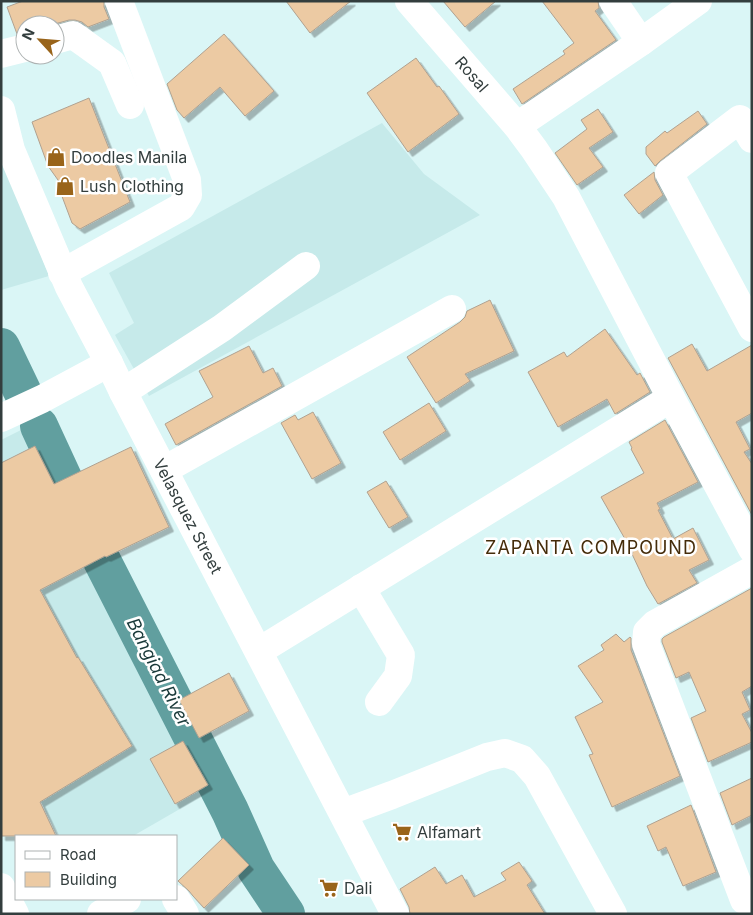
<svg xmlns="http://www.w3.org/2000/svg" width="753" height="915" viewBox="0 0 753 915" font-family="Inter,sans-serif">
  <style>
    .built { fill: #c6eaea }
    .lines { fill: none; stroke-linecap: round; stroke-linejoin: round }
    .river { stroke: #619f9f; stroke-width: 38 }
    .building { fill: #eccaa3; stroke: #b0a190; filter: url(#shadow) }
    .minor { stroke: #fff; stroke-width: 28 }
    .major { stroke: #fff; stroke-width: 28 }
    .labels { text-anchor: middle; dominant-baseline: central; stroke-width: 5; stroke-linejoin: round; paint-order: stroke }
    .street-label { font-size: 16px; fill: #333e3e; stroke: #fff }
    .poi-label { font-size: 16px; fill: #333e3e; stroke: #fff; text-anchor: start }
    .neighbourhood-label { font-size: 18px; letter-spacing: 1px; fill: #452c0a; stroke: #fff }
    .water-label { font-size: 18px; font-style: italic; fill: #193939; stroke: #fff }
  </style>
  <defs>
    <filter id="shadow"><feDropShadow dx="4.5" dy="4.5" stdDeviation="0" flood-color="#0004"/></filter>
  </defs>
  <rect width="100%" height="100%" fill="#daf6f6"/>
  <g class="built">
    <path d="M382,123l42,51 56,41 -331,181 -34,-61 19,-12 -25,-50z"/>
    <path d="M5,162l44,114 -48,14v-126z"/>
    <path d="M1,373l10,21 -10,4z"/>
    <path d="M29,426l182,365 -78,45h-74l-58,-111v-285z"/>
  </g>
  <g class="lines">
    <g class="river">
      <path d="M1,347l24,50"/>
      <path d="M39,426l55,119 136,266 26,58 30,45"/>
    </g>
  </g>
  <g class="building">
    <path d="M23,1h81v6l5,12 -21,8 -6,-5 -7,-2h-6l-18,5h-26v8l-8,1 -10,-27z"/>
    <path d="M286,1h65l-41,32z"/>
    <path d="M443,1h53l-31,26z"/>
    <path d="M542,1h56l1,7 -4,3 21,29 -94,64 -9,-15 52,-35 -2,-3 11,-8z"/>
    <path d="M224,34l50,57 -29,25 -25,-29 -36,31 -7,-8 -10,-26z"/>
    <path d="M416,58l21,29 2,-1 20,28 -51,38 -41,-59z"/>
    <path d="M89,98l41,104 -50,27 -8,-6 -12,-32 -2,-11 -10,-14 -16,-44z"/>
    <path d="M598,109l15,23 -24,16 14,19 -26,18 -22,-32 32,-24 -6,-9z"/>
    <path d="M698,111l9,13 -47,37 -5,5 -9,-12v-7l19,-16 2,2z"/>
    <path d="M654,172l1,8 8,15 -24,19 -15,-19z"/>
    <path d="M490,300l24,51 -49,23 5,7 -34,22 -29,-46 53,-35 5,-5 2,-6z"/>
    <path d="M605,329l32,46 3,-2 10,19 -35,22 -8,-15 -49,28 -30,-55 36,-20 3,5z"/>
    <path d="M692,344l15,27 45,-26v68l-16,9 14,27 -6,3 8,12v51l-84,-157z"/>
    <path d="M249,346l14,27 10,-5 9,18 -106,59 -11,-21 48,-27 -14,-26z"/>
    <path d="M429,403l17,28 -46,29 -17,-28z"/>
    <path d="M313,412l28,51 -29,16 -31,-56 14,-8 3,5z"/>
    <path d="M665,420l33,62 -41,21 3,6 -2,1 15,29 20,-11 16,32 -20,10 8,13 -39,21 -11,-18 -15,-32 1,-1 -32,-56 43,-24 -13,-24 1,-1 -3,-6z"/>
    <path d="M35,446l19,38 77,-37 38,80 -63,30 -1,-1 -65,34 37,68 1,-1 54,89 -92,56 16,34h-55v-373z"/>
    <path d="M386,481l22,36 -19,11 -22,-36z"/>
    <path d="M752,588v98l-10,6 8,18 -8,4 10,19v9l-44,20 -17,-44 15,-7 -17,-39 -13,6 -14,-36v-3l2,-2z"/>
    <path d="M616,634l8,8 6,-5 1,1v12l49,126 -68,31 -23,-52 4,-1 -18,-37 28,-15 -25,-36 26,-16 -3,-5z"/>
    <path d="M229,673l20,38 -50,27 -20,-38z"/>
    <path d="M183,741l25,44 -33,19 -25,-45z"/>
    <path d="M752,778v37l-20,10 -12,-32z"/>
    <path d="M691,805l25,67 -33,14 -17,-39 -8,4 -11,-25z"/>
    <path d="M223,838l26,27 -45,43 -11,-12 -4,-5 -11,-10z"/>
    <path d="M519,862l13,19 -5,4 18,29h-135l-1,-7 -9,-18 35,-22 11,17 16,-9 12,22 32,-17 -5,-7z"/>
  </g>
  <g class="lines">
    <g class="minor">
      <path d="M409,1l108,125 17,23 32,48 105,201 81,151"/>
      <path d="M613,1l28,41"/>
      <path d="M55,40l18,-5 39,28 18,42"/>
      <path d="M1,54l24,-6"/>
      <path d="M517,126l124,-84 57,-41"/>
      <path d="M752,139l-12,-20 -71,54 83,155"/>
      <path d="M62,273l119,-66 7,-12 -1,-15 -68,-179"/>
      <path d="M123,392l99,-64 84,-62"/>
      <path d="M1,418l41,-19 67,-36"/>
      <path d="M164,470l288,-161"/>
      <path d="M361,588l40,67 -3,21 -19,26"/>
      <path d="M259,651l412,-253"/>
      <path d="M343,813l49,-18 95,-38 18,-4 17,6 15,17 76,138"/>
      <path d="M1,887l14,27"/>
      <path d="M176,899l9,15"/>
      <path d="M744,900l-98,-256 1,-12 8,-8 97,-54"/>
      <path d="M101,914l26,-15"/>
    </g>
    <path class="major" d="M1,110l10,40 58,137 40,76 14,29 272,522"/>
  </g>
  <defs>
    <g id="shop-bare" transform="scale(1.5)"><path d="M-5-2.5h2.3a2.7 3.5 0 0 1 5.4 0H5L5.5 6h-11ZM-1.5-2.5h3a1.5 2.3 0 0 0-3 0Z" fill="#99641a" stroke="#fff" stroke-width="2.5" paint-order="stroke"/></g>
    <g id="supermarket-bare" transform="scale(1.5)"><path d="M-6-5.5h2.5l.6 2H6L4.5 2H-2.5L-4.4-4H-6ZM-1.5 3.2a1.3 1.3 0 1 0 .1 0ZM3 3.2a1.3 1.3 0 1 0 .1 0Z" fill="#99641a" stroke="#fff" stroke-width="2.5" paint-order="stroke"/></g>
  </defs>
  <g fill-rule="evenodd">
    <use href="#shop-bare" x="56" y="157"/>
    <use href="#shop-bare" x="65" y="186"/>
    <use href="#supermarket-bare" x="402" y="832"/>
    <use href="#supermarket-bare" x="329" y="888"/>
  </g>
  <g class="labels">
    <g class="street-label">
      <text transform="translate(472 74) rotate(49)">Rosal</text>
      <text transform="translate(188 516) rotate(62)">Velasquez Street</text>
    </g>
    <g class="poi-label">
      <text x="71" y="157">Doodles Manila</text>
      <text x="80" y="186">Lush Clothing</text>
      <text x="417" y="832">Alfamart</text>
      <text x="344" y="888">Dali</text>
    </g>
    <g class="neighbourhood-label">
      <text x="591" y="547">ZAPANTA COMPOUND</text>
    </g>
    <g class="water-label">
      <text transform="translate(159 672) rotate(63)">Bangiad River</text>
    </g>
  </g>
  <rect width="753" height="915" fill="none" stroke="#333e3e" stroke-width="5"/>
  <rect x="15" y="835" width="162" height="65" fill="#ffffff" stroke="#adb2b2"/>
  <rect x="25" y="851" width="25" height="8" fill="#ffffff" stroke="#adb2b2"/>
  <text x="60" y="860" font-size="15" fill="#333e3e">Road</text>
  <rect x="25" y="872" width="25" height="15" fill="#eccaa3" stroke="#adb2b2"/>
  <text x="60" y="885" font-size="15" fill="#333e3e">Building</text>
  <g transform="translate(40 40) rotate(296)"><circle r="24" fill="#ffffff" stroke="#adb2b2"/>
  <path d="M0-4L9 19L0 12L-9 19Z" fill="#99641a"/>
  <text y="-8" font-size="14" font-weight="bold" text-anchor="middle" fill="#333e3e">N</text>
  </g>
</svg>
